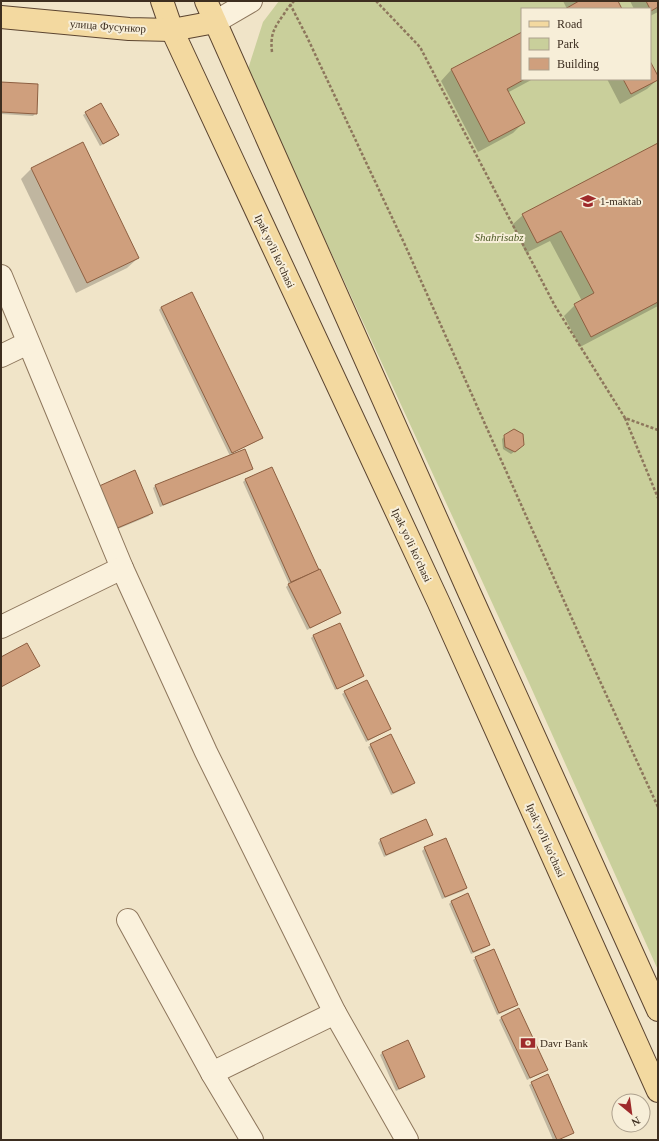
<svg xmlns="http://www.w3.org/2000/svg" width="659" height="1141" viewBox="0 0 659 1141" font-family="'Times New Roman',serif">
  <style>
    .green { fill: #c9cf9b; fill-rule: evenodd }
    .shadow { fill: #0003 }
    .building { fill: #cf9f7d; stroke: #8d5f41 }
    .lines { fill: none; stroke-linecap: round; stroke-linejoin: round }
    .minor-casing { stroke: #8d765c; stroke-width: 24 }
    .primary-casing { stroke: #5b4430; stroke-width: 24 }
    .path { stroke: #8d765c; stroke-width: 2.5; stroke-dasharray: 3 2; stroke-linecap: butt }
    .minor { stroke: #faf1dc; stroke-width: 22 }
    .primary { stroke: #f3d9a0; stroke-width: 22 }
    .labels { text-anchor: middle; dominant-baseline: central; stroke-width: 4; stroke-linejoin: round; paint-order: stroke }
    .street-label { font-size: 11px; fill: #3d2e20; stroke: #f7eed8 }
    .poi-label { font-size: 11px; fill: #3d2e20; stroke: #f7eed8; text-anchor: start }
    .park-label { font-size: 11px; font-style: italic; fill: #4d5a26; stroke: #f7eed8 }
  </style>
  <rect width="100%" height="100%" fill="#f0e4c8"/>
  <path class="green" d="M279,1h379v969l-129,-287 -253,-550 -28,-64 15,-47zM522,9h128v70h-128z"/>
  <g class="shadow">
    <path d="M563,1h54l4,8h-54z"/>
    <path d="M630,1h28v11l-8,4v-7h-16z"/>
    <path d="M522,33v46h11l-26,14 16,30 -10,10 -35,19 -37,-71 10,-11z"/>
    <path d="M650,63l8,16 -11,10 -27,15 -13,-25h43z"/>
    <path d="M1,83l35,30 -3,3 -32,-2z"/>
    <path d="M86,113l32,22 -3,3 -15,8 -17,-31z"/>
    <path d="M658,144v162l-78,41 -16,-31 11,-11 7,-4 -32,-60 -24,12 -14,-28 11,-10z"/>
    <path d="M31,169l107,89 -11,10 -51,25 -55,-114z"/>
    <path d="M161,307l101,131 -3,2 -26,12 19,17 -3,2 -89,36 -7,-19 2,-2 75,-30 -71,-146z"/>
    <path d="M505,436l15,12 -9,6 -8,-5 -1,-10z"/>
    <path d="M245,480l73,91 22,42 -3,2 -30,15 -21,-43 3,-3 -46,-102z"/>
    <path d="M95,490l56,23 -2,3 -36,15z"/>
    <path d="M313,636l50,40 -2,2 -26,12 -24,-52z"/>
    <path d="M345,692l45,37 -3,2 -21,11 -24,-48z"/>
    <path d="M371,745l42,38 -2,3 -20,9 -23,-48z"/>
    <path d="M425,821l7,14 -3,2 -45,20 -6,-14 2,-3z"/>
    <path d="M425,848l41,40 -3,3 -21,8 -20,-48z"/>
    <path d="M451,902l38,43 -2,2 -16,7 -22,-50z"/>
    <path d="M476,958l40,47 -2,2 -17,8 -24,-55z"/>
    <path d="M502,1017l45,53 -3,2 -17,8 -28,-60z"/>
    <path d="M383,1052l41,24 -2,3 -26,12 -16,-36z"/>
    <path d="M532,1083l41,50 -2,1v-1l-18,7 -24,-55z"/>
  </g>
  <g class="building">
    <path d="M579,1h39l4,8h-57z"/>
    <path d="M646,1h12v6l-7,4z"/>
    <path d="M522,32v47h3l-18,10 18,34 -36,19 -38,-73z"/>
    <path d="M650,61l8,15v4l-27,14 -8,-15h27z"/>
    <path d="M1,82l37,2 -1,30 -36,-2z"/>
    <path d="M101,103l18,32 -16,9 -18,-32z"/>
    <path d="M83,142l56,116 -52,25 -56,-115z"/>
    <path d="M658,143v159l-67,35 -17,-33 20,-11 -33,-62 -24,12 -15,-29z"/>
    <path d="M192,292l71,146 -31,15 -71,-146z"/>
    <path d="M514,429l9,5 1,11 -9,7 -10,-5 -1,-12z"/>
    <path d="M245,449l8,20 -90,36 -8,-20z"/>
    <path d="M272,467l47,103 -28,12 -46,-103z"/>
    <path d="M135,470l18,43 -38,16 -18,-42z"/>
    <path d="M320,569l21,44 -31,15 -22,-44z"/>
    <path d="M340,623l24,53 -27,13 -24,-54z"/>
    <path d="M27,643l13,23 -39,21v-30z"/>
    <path d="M367,680l24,49 -23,11 -24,-49z"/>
    <path d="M391,734l24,49 -22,10 -23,-49z"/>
    <path d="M426,819l7,16 -47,20 -6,-16z"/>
    <path d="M446,838l21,50 -22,9 -21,-50z"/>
    <path d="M468,893l22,52 -17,7 -22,-51z"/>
    <path d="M494,949l24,56 -19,8 -24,-56z"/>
    <path d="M519,1008l29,62 -18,8 -29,-61z"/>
    <path d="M408,1040l17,37 -26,12 -17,-37z"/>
    <path d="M548,1074l26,59 -16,7h-1l-26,-58z"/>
  </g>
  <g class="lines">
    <g class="minor-casing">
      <g id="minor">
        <path d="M215,22l36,-21"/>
        <path d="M1,276l121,292 84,184 129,261 72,127"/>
        <path d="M1,356l27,-13"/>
        <path d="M1,627l121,-59"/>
        <path d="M128,920l84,153 40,67"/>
        <path d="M212,1073l123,-60"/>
      </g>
    </g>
    <g class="primary-casing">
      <g id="primary">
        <path d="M162,1l10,29 266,571 220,490"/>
        <path d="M206,1l263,591 189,418"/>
        <path d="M1,17l128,12 43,1 43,-8"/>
      </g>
    </g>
    <g class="path">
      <path d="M376,1l44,46 135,259 70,112"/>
      <path d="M290,4l17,33 98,208 194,434 59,128"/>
      <path d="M272,52c-2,-18 2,-24 12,-38 3,-5 6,-9 10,-13"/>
      <path d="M658,430l-33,-12 33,80"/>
    </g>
    <use href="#minor" class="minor"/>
    <use href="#primary" class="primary"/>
  </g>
  <defs>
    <g id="school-bare" transform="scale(1.2)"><path d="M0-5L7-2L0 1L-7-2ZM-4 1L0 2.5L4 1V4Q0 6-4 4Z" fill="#9e2a2b" stroke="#f7eed8" stroke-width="2.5" paint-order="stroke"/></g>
    <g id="bank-bare" transform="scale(1.2)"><path d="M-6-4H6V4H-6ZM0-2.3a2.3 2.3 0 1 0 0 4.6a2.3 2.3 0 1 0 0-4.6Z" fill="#9e2a2b" stroke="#f7eed8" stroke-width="2.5" paint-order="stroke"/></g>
  </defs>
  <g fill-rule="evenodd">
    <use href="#school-bare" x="588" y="201"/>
    <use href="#bank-bare" x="528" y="1043"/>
  </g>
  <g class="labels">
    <g class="street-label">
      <text transform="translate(108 26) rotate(4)">улица Фусункор</text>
      <text transform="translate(275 251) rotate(65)">Ipak yo'li ko'chasi</text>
      <text transform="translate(412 545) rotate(65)">Ipak yo'li ko'chasi</text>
      <text transform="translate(546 840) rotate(66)">Ipak yo'li ko'chasi</text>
    </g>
    <g class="poi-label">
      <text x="600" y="201">1-maktab</text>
      <text x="540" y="1043">Davr Bank</text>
    </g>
    <g class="park-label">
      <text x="499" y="237">Shahrisabz</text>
    </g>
  </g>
  <rect width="659" height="1141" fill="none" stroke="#3d2e20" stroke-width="4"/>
  <rect x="521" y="8" width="130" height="72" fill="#f7eed8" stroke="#ada18e"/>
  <rect x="529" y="21" width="20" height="6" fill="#f3d9a0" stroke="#ada18e"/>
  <text x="557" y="28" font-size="12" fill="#3d2e20">Road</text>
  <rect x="529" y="38" width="20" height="12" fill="#c9cf9b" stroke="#ada18e"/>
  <text x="557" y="48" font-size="12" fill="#3d2e20">Park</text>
  <rect x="529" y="58" width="20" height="12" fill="#cf9f7d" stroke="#ada18e"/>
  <text x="557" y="68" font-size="12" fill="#3d2e20">Building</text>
  <g transform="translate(631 1113) rotate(151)"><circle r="19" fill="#f7eed8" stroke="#ada18e"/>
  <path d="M0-3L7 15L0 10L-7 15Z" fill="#9e2a2b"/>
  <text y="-6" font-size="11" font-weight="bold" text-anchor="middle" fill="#3d2e20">N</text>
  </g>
</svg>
